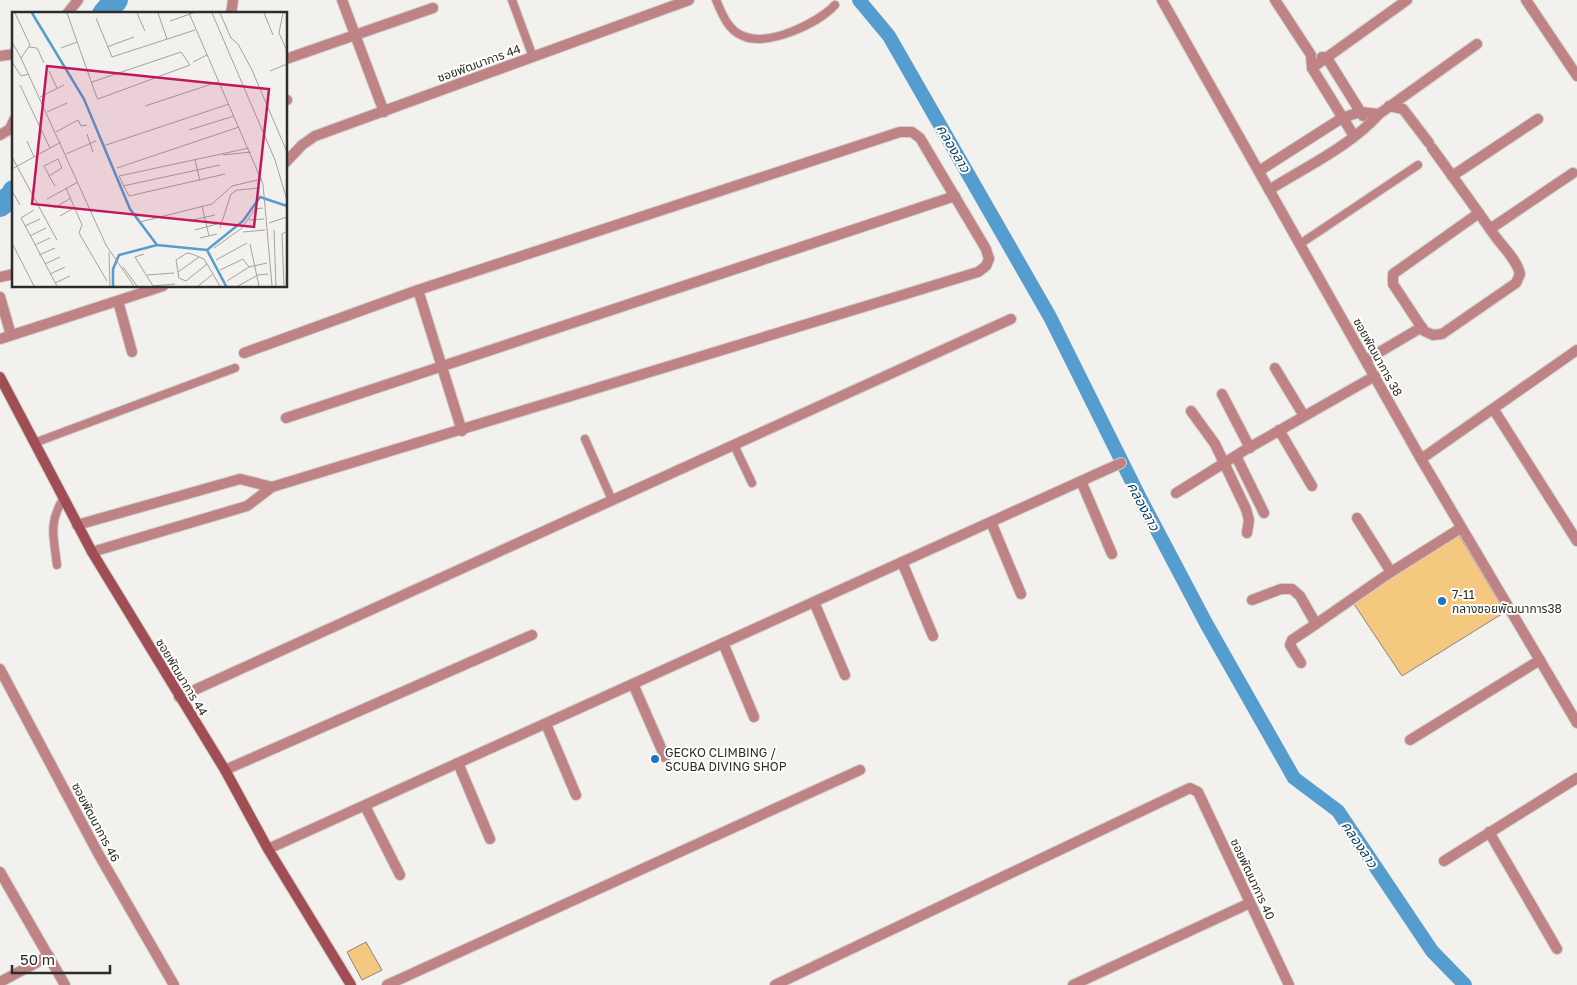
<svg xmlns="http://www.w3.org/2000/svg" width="1577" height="985" viewBox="0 0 1577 985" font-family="'Golos Text','Noto Sans Thai',sans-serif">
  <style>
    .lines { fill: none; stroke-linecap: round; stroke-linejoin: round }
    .canal { stroke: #559ccf; stroke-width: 14 }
    .river { stroke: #559ccf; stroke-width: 24 }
    .building { fill: #f4c87f; stroke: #868582 }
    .lane-casing { stroke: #cececa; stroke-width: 10 }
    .street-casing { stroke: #cececa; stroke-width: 12 }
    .secondary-casing { stroke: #cececa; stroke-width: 12 }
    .lane { stroke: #bf8386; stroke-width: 8 }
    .street { stroke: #bf8386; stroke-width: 10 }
    .secondary { stroke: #a14d54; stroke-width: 10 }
    .poi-dot { fill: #2074c2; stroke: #fffefb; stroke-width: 2 }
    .labels { text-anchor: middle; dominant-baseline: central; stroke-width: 4; stroke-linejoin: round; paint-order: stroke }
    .street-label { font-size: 12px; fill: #2c2c2b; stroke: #fffefb }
    .poi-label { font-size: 12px; fill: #2c2c2b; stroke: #fffefb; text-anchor: start }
    .water-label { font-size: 14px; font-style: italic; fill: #0e4668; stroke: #fffefb }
    .inset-river { fill: none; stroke: #559ccf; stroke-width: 2.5 }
    .inset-road { fill: none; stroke: #a3a29f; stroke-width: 1 }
    .view { fill: #c2185b; fill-opacity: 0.15; stroke: #c2185b; stroke-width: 2.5 }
    .inset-edge { fill: none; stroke: #2c2c2b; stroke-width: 2.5 }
  </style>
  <rect width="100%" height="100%" fill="#f2f1ed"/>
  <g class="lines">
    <path class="canal" d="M859,0l30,36 161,281 90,181 67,127 87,153 44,33 94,140 33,34"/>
    <g class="river">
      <path d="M104,14l12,-14"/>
      <path d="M0,205l12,-9 2,-4"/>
    </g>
  </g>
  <g class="building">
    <path d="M1459,535l46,77 -103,64 -50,-75z"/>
    <path d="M366,942l16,28 -20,10 -15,-28z"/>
  </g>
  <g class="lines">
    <g class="lane-casing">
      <g id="lane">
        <path d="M512,0l21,57"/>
        <path d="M716,0c6,14 12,30 27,36 26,11 75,-13 92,-31"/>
        <path d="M1300,244l118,-79"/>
        <path d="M585,439l27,61"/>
        <path d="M34,443l201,-75"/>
        <path d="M734,445l18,38"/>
        <path d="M57,565c-3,-27 -9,-41 6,-66"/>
      </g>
    </g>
    <g class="street-casing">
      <g id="street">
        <path d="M342,0l42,112"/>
        <path d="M1162,0l259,459 156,264"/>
        <path d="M1275,0l36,55 1,13 42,68"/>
        <path d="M1526,0l51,76"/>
        <path d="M67,14l11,-14"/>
        <path d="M231,14l2,-14"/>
        <path d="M0,56l14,-2"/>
        <path d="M1322,57l5,1 36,58"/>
        <path d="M286,59l147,-51"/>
        <path d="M1312,68l95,-68"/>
        <path d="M286,100h1"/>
        <path d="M1389,106l14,3 26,34"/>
        <path d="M0,135l10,-6 4,-9"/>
        <path d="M1432,148c21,29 42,58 63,88 8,11 22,24 25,38l-4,9 -74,51 -9,1 -9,-4 -31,-47v-10l86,-61"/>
        <path d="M286,162l16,-17 13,-9 374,-136"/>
        <path d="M1259,171l83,-53 18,-6 19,2"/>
        <path d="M1452,176l86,-57"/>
        <path d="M1269,190c35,-22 83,-45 110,-76l98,-70"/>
        <path d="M1490,229l83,-56"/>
        <path d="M0,277l14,-3"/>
        <path d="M418,290l44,141"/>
        <path d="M0,297l11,38"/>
        <path d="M118,301l14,51"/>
        <path d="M0,339l163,-53"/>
        <path d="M1366,360l56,-33"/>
        <path d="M1275,368l29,48"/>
        <path d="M1222,394l28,54"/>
        <path d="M1494,410l83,131"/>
        <path d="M1191,411l24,33 31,65 3,11 -2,13"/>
        <path d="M286,418l669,-222"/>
        <path d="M1279,430l33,56"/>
        <path d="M1236,456l28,57"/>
        <path d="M1421,459l156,-109"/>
        <path d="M1081,481l31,73"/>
        <path d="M1176,493l69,-43 130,-74"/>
        <path d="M1357,518l34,54"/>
        <path d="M991,522l30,72"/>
        <path d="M77,525l163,-46 32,8"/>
        <path d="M92,552l155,-46 25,-19 706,-215 8,-6 3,-7 -3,-10 -66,-111 -8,-6h-12l-482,158 -174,63"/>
        <path d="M902,562l31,74"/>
        <path d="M1252,600l29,-11h11l8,7 16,28 75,-52 70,-44"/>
        <path d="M814,602l31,73"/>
        <path d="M723,643l31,74"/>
        <path d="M1301,663l-11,-18 2,-5 24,-16"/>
        <path d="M0,669l99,186 75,130"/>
        <path d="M633,684l32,73"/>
        <path d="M179,697l832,-378"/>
        <path d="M546,724l30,71"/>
        <path d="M1410,740l130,-80"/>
        <path d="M458,763l32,76"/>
        <path d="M225,770l307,-135"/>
        <path d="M365,806l35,69"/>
        <path d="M1489,832l68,117"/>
        <path d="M268,849l853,-386"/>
        <path d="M1444,861l133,-83"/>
        <path d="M0,872l65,113"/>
        <path d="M0,982l49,-26"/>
        <path d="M387,985l473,-215"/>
        <path d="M775,985l415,-197 8,4 91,193"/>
        <path d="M1073,985l177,-82"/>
      </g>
    </g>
    <g class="secondary-casing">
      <path id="secondary" d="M0,377l92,175 133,218 43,79 83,136"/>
    </g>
    <use href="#lane" class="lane"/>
    <use href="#street" class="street"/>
    <use href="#secondary" class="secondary"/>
  </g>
  <g class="poi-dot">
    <circle cx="1442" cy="601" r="5"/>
    <circle cx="655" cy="759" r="5"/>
  </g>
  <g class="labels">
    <g class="street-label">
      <text transform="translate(479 63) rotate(-20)">ซอยพัฒนาการ 44</text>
      <text transform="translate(1378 357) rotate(61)">ซอยพัฒนาการ 38</text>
      <text transform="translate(182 677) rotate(59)">ซอยพัฒนาการ 44</text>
      <text transform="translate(96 822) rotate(62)">ซอยพัฒนาการ 46</text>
      <text transform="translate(1253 879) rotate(65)">ซอยพัฒนาการ 40</text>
    </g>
    <g class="poi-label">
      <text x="1452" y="594">7-11<tspan x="1452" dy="14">กลางซอยพัฒนาการ38</tspan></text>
      <text x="665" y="752">GECKO CLIMBING /<tspan x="665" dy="14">SCUBA DIVING SHOP</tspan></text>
    </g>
    <g class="water-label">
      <text transform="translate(954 148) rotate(60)">คลองลาว</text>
      <text transform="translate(1144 506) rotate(62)">คลองลาว</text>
      <text transform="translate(1360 844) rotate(56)">คลองลาว</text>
    </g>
  </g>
  <g transform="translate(12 12)">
    <rect width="275" height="275" fill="#f2f1ed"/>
    <path class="inset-river" d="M20,1l52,86 46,110 27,36M195,238l19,36M101,274v-17l6,-14 38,-10 50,5 36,-29 17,-24 27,9"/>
    <path class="inset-road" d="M3,1l15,32 -9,13 85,187 28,41M55,1l30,85 1,1 92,-34 -9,-13 -89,30M125,1l8,18M146,1l9,26M177,1l74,171 9,102M200,1l63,147 12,40M208,1l11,25 7,6 14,26 35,82M252,1l9,22M271,1l-4,20 8,18M84,6l16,39 83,-27M158,9l23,-8M0,30l9,16M17,35l8,1 7,15M95,35l27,-10M49,36l16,-6M0,50l9,14 8,-2M181,50l14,-7M37,59l8,17M258,59l17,-7M8,73l30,63M28,85l24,-12M133,94l73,-24M35,100l20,-9M177,118l45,-14M44,120l22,-12 3,6 6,-1M75,122l6,18M15,129l7,16M91,134l126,-42M54,142l30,-13M211,143l28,-3M0,145l45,83M183,148l5,21M105,156l122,-41M0,157l49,-27M213,162l-96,22 -10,-20 130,-28M37,164l13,-8 -4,-9 -14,7 1,2 3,5 1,3 6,10M111,174l97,-21M54,176l16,37 -3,8 28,48M0,179l8,14M35,187l31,-17M190,194l7,30M42,196l17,-10M22,198l-13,8 36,68M48,204l14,-8M181,208l22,-5M237,208l15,-1M128,210l72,-18 20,-18 30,-7M257,211l18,-6M13,214l15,-7M208,216l11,-34 6,-4 23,-2M183,218l22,-6M262,218l2,56M231,220l22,-2M18,224l16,-8M188,226l17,-4M0,231l22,43M238,232l9,42M23,233l15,-7M202,236l28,-20 13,-19 8,-1M97,240l1,34M132,242l-9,3 18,29M27,243l16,-7M204,248l31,-17M33,252l15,-7M195,252l-21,17 -7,-3 -3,-18 11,-7 5,1 12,5 3,5 13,22M111,255l14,19M208,258l23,-11 6,8 18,-4M166,260l21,-15M38,262l15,-7M135,263l27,-2M215,269l22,-14M43,271l15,-7M141,274l22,-2M186,274l15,-12M226,274l20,-11 10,-1M272,274l-2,-52 5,-3"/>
    <path class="view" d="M35,54l222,23 -15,138 -222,-23z"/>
    <rect width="275" height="275" class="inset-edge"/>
  </g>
  <path d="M12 965v8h98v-8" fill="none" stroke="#2c2c2b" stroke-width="2.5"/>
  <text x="20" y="965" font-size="15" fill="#2c2c2b" stroke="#fffefb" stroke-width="4" paint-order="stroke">50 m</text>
</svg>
